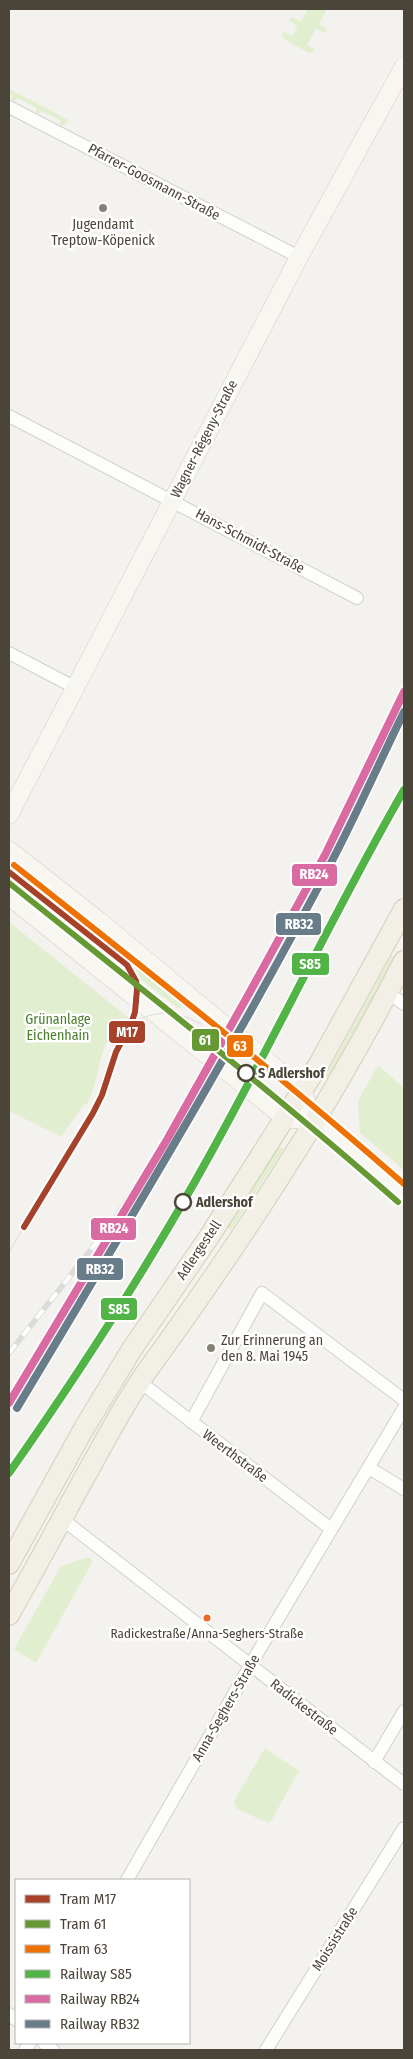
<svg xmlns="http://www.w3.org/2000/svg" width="413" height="2059" viewBox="0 0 413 2059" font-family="'Fira Sans Condensed',sans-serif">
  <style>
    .green { fill: #e1eecf }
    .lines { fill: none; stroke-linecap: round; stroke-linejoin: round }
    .street-casing { stroke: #d2d0cb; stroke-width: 14 }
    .secondary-casing { stroke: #d3cfc5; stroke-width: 19 }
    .primary-casing { stroke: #d6cebb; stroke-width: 22 }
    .street { stroke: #fdfdfc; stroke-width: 12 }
    .secondary { stroke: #f7f6f1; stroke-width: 18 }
    .primary { stroke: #f2efe6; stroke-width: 20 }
    .tram { stroke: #dbdbda; stroke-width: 1 }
    .rail-casing { stroke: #dbdbda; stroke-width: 5.5 }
    .rail { stroke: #fff; stroke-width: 4; stroke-dasharray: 11; stroke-linecap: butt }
    .rail-1-casing { stroke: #fff; stroke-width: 11 }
    .rail-2-casing { stroke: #fff; stroke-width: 11 }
    .rail-3-casing { stroke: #fff; stroke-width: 11 }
    .rail-1 { stroke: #52b447; stroke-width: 8 }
    .rail-2 { stroke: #da6ba2; stroke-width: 8 }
    .rail-3 { stroke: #697c8a; stroke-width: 8 }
    .tram-1-casing { stroke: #fff; stroke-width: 10 }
    .tram-2-casing { stroke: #fff; stroke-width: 10 }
    .tram-3-casing { stroke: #fff; stroke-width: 10 }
    .tram-1 { stroke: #a6422a; stroke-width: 6 }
    .tram-2 { stroke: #693; stroke-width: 6 }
    .tram-3 { stroke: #ee7203; stroke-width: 6 }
    .poi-dot { fill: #868178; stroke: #fff; stroke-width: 2 }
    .stop-dot { fill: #fff; stroke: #4b4439; stroke-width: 2.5 }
    .bus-dot { fill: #f26522; stroke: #fff; stroke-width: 2 }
    .labels { text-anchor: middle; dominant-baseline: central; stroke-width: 5; stroke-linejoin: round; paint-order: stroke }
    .bus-label { font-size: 13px; fill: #4b4439; stroke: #fff }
    .street-label { font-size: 14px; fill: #4b4439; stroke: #fff }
    .poi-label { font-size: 14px; fill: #4b4439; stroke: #fff }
    .park-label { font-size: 14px; fill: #4a7f2a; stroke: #fff }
    .stop-label { font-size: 14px; font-weight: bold; fill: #4b4439; stroke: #fff; text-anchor: start }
    .line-badge { stroke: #fff; stroke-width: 2 }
    .badge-label { font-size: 14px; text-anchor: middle; font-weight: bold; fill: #fff }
  </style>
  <rect width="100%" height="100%" fill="#f4f2ee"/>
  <g class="green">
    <path d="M308,9h19l-8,15 8,5 -2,4 -9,-5 -9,17 9,5 -7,3 -25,-14 -2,-3 2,-4 8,4 6,-10 -9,-5 3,-4 9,4z"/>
    <path d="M9,89l60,31 -6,6 -4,-2 2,-3 -20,-10 -2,3 -4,-2 2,-4 -20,-10 -2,3 -4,-2 2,-3 -4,-2z"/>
    <path d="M22,871c54,45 110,86 164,130l-7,8 -51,-40 3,-6 -30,-23 -4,4 -77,-60 3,-5 -4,-3z"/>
    <path d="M9,922l120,96c-36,27 -25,52 -42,87l-3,-1 -23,33 -52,-26z"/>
    <path d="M392,955l4,3 -68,122 -3,-3z"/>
    <path d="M378,1065l26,23v82l-44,-37 -2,-32z"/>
    <path d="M276,1145l8,4 -53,81 -6,-4z"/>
    <path d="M88,1557l5,4 -57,102 -22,-14 47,-83z"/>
    <path d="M265,1748l34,23 -28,50 -3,2 -31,-14 -3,-8z"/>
  </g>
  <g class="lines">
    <g class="street-casing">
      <g id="street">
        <path d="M9,107l290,150"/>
        <path d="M9,416l348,182"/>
        <path d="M9,653l65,34"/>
        <path d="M388,993l16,11"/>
        <path d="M140,1382l191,147"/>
        <path d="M191,1422l71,-129 142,107"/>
        <path d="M369,1468l35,21"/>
        <path d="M62,1519l342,265"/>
        <path d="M374,1762l30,-51"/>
        <path d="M127,1880l131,-228 146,-244"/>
        <path d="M9,2014l7,6"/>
        <path d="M44,2043l9,7"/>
        <path d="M25,2050l5,-7"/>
        <path d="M266,2050l138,-222"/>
      </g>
    </g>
    <g class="secondary-casing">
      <g id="secondary">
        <path d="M9,815l290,-558 105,-191"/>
        <path d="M9,850l90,71 203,169 11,31"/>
        <path d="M9,896l276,222 28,3 13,8 78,69"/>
      </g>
    </g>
    <g class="primary-casing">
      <g id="primary">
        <path d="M9,1564l74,-134 49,-81 77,-112 110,-173 85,-155"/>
        <path d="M9,1615c25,-45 50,-90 74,-135 20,-35 41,-77 64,-109 95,-131 184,-266 257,-410"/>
      </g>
    </g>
    <use href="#street" class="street"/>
    <use href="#secondary" class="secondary"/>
    <use href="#primary" class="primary"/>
    <g class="tram">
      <path d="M118,1034c28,-23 51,-28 83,-10"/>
      <path d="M9,1252l15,-25"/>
    </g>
    <g class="rail-casing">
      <path id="rail" d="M9,1353l103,-130 56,-85"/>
    </g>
    <use href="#rail" class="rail"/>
    <g class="rail-1-casing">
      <path id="rail-1" d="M9,1473c73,-104 142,-211 203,-322 66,-119 124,-243 192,-361"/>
    </g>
    <g class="rail-2-casing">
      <path id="rail-2" d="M9,1403l159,-265 83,-148 74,-135 79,-163"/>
    </g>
    <g class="rail-3-casing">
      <path id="rail-3" d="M17,1408c108,-181 218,-361 316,-549 25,-48 47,-98 71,-147"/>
    </g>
    <use href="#rail-1" class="rail-1"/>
    <use href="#rail-2" class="rail-2"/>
    <use href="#rail-3" class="rail-3"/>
    <g class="tram-1-casing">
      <path id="tram-1" d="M9,872l118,93 9,16 1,8 -2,23 -4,12 -15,28 -14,43 -9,18 -69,114"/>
    </g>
    <g class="tram-2-casing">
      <path id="tram-2" d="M9,883c131,105 263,208 389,319"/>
    </g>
    <g class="tram-3-casing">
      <path id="tram-3" d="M14,865c132,105 264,208 390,319"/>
    </g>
    <use href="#tram-1" class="tram-1"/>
    <use href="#tram-2" class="tram-2"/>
    <use href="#tram-3" class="tram-3"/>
  </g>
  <g class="poi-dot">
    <circle cx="103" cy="208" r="5"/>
    <circle cx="211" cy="1348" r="5"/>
  </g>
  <g class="stop-dot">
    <circle cx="246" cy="1073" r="8"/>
    <circle cx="183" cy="1202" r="8"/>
  </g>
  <circle class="bus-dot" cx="207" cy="1618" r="4.5"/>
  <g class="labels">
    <g class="bus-label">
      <text x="207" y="1633">Radickestraße/Anna-Seghers-Straße</text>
    </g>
    <g class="street-label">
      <text transform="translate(154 182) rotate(28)">Pfarrer-Goosmann-Straße</text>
      <text transform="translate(204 439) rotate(-63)">Wagner-Régeny-Straße</text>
      <text transform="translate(250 541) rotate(28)">Hans-Schmidt-Straße</text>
      <text transform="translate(199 1250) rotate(-56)">Adlergestell</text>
      <text transform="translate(235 1456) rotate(37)">Weerthstraße</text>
      <text transform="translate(304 1707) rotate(38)">Radickestraße</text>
      <text transform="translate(226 1708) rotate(-60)">Anna-Seghers-Straße</text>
      <text transform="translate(335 1939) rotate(-58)">Moissistraße</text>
    </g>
    <g class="poi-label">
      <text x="103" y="224">Jugendamt<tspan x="103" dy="16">Treptow-Köpenick</tspan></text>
      <text x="221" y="1340" text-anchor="start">Zur Erinnerung an<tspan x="221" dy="16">den 8. Mai 1945</tspan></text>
    </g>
    <g class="park-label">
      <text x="58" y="1019">Grünanlage<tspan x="58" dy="16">Eichenhain</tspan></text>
    </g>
    <g class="stop-label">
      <text x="258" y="1073">S Adlershof</text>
      <text x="196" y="1202">Adlershof</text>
    </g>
  </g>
  <g class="line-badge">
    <rect x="291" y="863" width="47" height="24" rx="5" fill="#da6ba2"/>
    <rect x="275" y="912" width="47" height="24" rx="5" fill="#697c8a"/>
    <rect x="291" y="952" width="39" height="24" rx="5" fill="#52b447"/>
    <rect x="108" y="1020" width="38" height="24" rx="5" fill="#a6422a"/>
    <rect x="191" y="1028" width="29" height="24" rx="5" fill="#693"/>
    <rect x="226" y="1034" width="28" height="24" rx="5" fill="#ee7203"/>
    <rect x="90" y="1217" width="47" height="24" rx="5" fill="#da6ba2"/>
    <rect x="76" y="1257" width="48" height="24" rx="5" fill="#697c8a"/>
    <rect x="100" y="1297" width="38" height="24" rx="5" fill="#52b447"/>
  </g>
  <g class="badge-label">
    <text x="314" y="879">RB24</text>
    <text x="299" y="929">RB32</text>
    <text x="310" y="969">S85</text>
    <text x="127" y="1037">M17</text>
    <text x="205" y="1045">61</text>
    <text x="240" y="1051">63</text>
    <text x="114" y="1233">RB24</text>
    <text x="100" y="1274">RB32</text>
    <text x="119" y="1314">S85</text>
  </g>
  <rect width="413" height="2059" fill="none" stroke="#4b4439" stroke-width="20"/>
  <rect x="15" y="1879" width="175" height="165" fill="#ffffff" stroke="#b7b4b0"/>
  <rect x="25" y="1895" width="25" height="8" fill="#a6422a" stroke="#b7b4b0"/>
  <text x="60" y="1904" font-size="15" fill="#4b4439">Tram M17</text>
  <rect x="25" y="1920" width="25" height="8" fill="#669933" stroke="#b7b4b0"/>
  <text x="60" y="1929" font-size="15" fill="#4b4439">Tram 61</text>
  <rect x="25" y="1945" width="25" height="8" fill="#ee7203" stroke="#b7b4b0"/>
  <text x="60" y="1954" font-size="15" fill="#4b4439">Tram 63</text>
  <rect x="25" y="1970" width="25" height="8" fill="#52b447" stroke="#b7b4b0"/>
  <text x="60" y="1979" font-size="15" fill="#4b4439">Railway S85</text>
  <rect x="25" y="1995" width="25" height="8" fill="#da6ba2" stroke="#b7b4b0"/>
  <text x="60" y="2004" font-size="15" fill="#4b4439">Railway RB24</text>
  <rect x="25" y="2020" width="25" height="8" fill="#697c8a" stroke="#b7b4b0"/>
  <text x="60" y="2029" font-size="15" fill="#4b4439">Railway RB32</text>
</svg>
